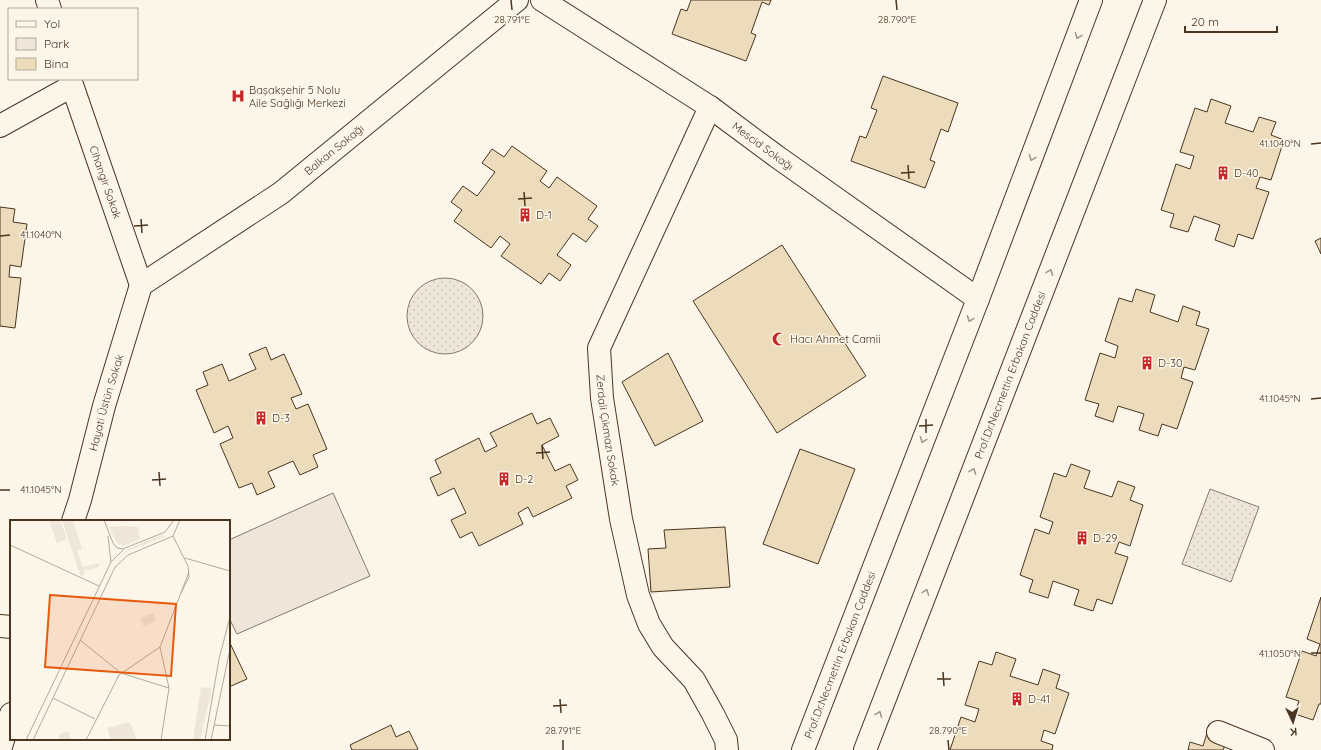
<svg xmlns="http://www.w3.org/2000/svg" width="1321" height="750" viewBox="0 0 1321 750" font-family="Quicksand,sans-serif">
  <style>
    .green { fill: url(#green-dots); stroke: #887966 }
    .pitch { fill: #ede6d9; stroke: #887966 }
    .building { fill: #ecdcbc; stroke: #4a3520 }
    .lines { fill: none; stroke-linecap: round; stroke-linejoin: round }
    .minor-casing { stroke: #4a3520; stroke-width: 24 }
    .major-casing { stroke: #4a3520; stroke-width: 24 }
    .minor { stroke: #fbf6e9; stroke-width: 22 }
    .major { stroke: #fbf6e9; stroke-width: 22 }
    .oneway { stroke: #a29684 }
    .ticks { fill: none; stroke: #4a3520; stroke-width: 1.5 }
    .labels { text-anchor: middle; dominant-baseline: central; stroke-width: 3; stroke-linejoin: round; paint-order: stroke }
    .poi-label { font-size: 11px; fill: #4a3520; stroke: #fbf6e9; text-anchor: start }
    .street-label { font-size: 11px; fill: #4a3520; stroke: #fbf6e9 }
    .inset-road { fill: none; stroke: #b4a999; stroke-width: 1 }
    .view { fill: #e8590c; fill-opacity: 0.15; stroke: #e8590c; stroke-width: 2 }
    .inset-edge { fill: none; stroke: #4a3520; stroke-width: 2 }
    .ticks-label { font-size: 10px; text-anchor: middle; fill: #4a3520; stroke: #fbf6e9; stroke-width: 3; stroke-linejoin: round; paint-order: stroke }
  </style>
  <defs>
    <pattern id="green-dots" width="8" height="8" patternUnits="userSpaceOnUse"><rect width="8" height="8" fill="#ede6d9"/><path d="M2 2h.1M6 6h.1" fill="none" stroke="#cdc6ba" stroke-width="1.8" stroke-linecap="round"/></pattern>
  </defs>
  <rect width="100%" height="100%" fill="#fbf6e9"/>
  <g class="green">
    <circle cx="445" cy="316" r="38"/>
    <path d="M1210,489l49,18 -28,75 -49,-18z"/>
  </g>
  <path class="pitch" d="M333,493l37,83 -133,58 -8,-16v-78z"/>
  <g class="building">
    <path d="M691,0h80l-2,5 -7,-3 -11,31 5,2 -10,26 -74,-27 9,-25 6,2z"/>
    <path d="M883,76l75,27 -10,29 -7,-3 -11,31 5,2 -10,26 -74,-27 9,-25 6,2 11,-28 -6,-2z"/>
    <path d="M1211,99l20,7 -6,17 28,9 6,-15 17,5 -5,13 13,5 -13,40 -11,-3 -4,11 13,4 -16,47 -15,-5 -4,13 -19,-7 5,-15 -26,-9 -6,16 -18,-5 4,-13 -13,-4 15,-46 14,5 4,-13 -14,-4 15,-44 12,4z"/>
    <path d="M512,146l35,25 -7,10 9,7 8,-11 40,29 -9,13 10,7 -12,16 -13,-9 -16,22 14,10 -11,16 -11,-8 -8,11 -40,-28 9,-12 -10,-8 -9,12 -37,-27 8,-11 -11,-8 12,-16 14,10 18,-24 -13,-9 10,-14 12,8z"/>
    <path d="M0,207l15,2 -2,13 14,2 -6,43 -11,-2 -1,12 12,1 -6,50 -15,-2z"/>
    <path d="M1321,238v16l-6,-13z"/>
    <path d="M782,245l84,131 -89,57 -84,-132z"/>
    <path d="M1136,289l19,6 -5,17 28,10 5,-16 17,6 -4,13 13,4 -14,41 -11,-3 -3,11 12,4 -16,47 -15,-5 -4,12 -19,-6 5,-16 -26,-8 -5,16 -18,-6 4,-12 -14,-4 15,-47 15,5 3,-12 -13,-5 14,-43 13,4z"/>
    <path d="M266,347l5,13 13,-6 18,40 -11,4 5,11 12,-5 19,45 -14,6 5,12 -18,8 -7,-14 -25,11 7,15 -18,8 -5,-12 -13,5 -19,-44 13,-6 -5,-12 -14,7 -18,-43 12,-5 -5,-13 19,-8 7,17 27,-12 -7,-15z"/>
    <path d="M668,353l35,68 -48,25 -33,-64z"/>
    <path d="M532,413l5,11 13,-6 9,18 -17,9 13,26 15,-7 8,16 -12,6 6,12 -39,19 -5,-10 -10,6 5,11 -44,22 -7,-14 -12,6 -9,-18 15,-7 -12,-25 -16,8 -8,-18 11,-5 -6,-13 44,-22 6,14 12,-6 -7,-13z"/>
    <path d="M800,449l55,20 -37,95 -55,-20z"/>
    <path d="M1071,464l19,7 -6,17 28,9 6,-16 17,6 -5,13 13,5 -13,41 -11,-4 -4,11 13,4 -16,47 -15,-5 -4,12 -19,-6 5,-15 -26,-9 -5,17 -19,-6 4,-12 -13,-5 15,-46 14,5 4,-12 -13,-5 14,-44 12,4z"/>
    <path d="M725,527l5,60 -79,5 -3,-43 18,-1 -2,-18z"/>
    <path d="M1321,597v107h-2l-6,16 -18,-6 4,-13 -13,-4 16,-46 14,5 4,-12 -13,-5z"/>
    <path d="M229,641l18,38 -18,8z"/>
    <path d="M996,652l20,7 -6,17 28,9 5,-16 17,6 -4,13 13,5 -14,41 -11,-4 -3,11 12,4 -1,5h-102l11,-33 14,5 4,-13 -14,-4 14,-44 13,4z"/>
    <path d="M391,725l5,12 13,-6 9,18 -2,1h-64l-2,-5z"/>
    <path d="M1207,733l20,7 -4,10h-35l2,-8 13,4z"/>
  </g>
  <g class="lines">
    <g class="minor-casing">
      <g id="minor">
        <path d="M47,0l3,9"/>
        <path id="s1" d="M542,0l168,107 66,49 202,143"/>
        <path id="s2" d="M70,79l71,206"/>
        <path id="s3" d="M710,107l-111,241 3,50 19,121 17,76 11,29 14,23 31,33 19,34 13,26 1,10"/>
        <path d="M0,126l72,-40"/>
        <path id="s4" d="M141,285l140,-92 236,-193"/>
        <path id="s5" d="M73,521l7,-21 24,-94 37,-121"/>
        <path d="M0,626l11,1"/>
        <path d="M1218,732l45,18"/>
        <path d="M0,750l11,-36"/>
      </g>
    </g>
    <g class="major-casing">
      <g id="major">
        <path id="s6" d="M803,750l175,-451 113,-299"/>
        <path id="s7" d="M865,750l290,-750"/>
      </g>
    </g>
    <use href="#minor" class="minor"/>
    <use href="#major" class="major"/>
  </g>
  <defs><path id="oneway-chevron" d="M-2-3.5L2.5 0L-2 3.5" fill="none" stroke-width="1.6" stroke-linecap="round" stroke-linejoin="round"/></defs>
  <g class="oneway">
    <use href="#oneway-chevron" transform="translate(1078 36) rotate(111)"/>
    <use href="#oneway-chevron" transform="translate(1032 158) rotate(111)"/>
    <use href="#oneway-chevron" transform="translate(1050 272) rotate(-69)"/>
    <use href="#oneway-chevron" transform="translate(970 319) rotate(111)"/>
    <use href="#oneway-chevron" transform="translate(923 440) rotate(111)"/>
    <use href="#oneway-chevron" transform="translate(973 471) rotate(-69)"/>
    <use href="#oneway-chevron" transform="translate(926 592) rotate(-69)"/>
    <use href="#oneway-chevron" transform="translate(879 714) rotate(-69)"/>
  </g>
  <path class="ticks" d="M511,0l1,10M896,0l1,10M1311,144l10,-1M908,165l1,14M901,173l14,-1M524,192l1,14M518,199l14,-1M141,219l1,14M134,226l14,-1M0,236l10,-1M1311,399l10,-1M926,419v14M919,426l14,-1M542,445l1,14M536,453l14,-1M159,472l1,14M152,480l14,-1M0,490h10M1311,653h10M943,672l1,14M937,679h14M560,699l1,14M553,706l14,-1M563,740v10M948,740l1,10"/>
  <defs>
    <g id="hospital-bare" transform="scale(1.08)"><path d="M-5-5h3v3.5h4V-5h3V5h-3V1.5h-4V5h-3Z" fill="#c62828" stroke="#fbf6e9" stroke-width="2.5" paint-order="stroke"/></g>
    <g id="building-bare" transform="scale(1.08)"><path d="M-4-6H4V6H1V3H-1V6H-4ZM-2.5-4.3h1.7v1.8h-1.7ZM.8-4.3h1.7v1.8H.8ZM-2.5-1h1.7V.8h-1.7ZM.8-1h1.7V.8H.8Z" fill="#c62828" stroke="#fbf6e9" stroke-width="2.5" paint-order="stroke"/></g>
    <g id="mosque-bare" transform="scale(1.08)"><path d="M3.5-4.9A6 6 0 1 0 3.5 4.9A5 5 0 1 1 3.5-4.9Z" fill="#c62828" stroke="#fbf6e9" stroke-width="2.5" paint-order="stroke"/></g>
  </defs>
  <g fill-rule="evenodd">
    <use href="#hospital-bare" x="238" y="96"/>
    <use href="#building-bare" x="1223" y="173"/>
    <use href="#building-bare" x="525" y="215"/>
    <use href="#mosque-bare" x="779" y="339"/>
    <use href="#building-bare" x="1147" y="363"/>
    <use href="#building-bare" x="261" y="418"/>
    <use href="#building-bare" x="504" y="479"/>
    <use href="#building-bare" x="1082" y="538"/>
    <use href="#building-bare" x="1017" y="699"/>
  </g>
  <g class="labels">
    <g class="poi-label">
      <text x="249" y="90">Başakşehir 5 Nolu<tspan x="249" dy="13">Aile Sağlığı Merkezi</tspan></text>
      <text x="1234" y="173">D-40</text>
      <text x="536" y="215">D-1</text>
      <text x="790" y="339">Hacı Ahmet Camii</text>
      <text x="1158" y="363">D-30</text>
      <text x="272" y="418">D-3</text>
      <text x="515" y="479">D-2</text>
      <text x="1093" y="538">D-29</text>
      <text x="1028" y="699">D-41</text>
    </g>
    <g class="street-label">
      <text stroke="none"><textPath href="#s1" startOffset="265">Mescid Sokağı</textPath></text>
      <text stroke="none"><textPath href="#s4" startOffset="236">Balkan Sokağı</textPath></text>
      <text stroke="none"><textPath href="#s2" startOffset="109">Cihangir Sokak</textPath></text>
      <text stroke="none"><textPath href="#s7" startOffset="402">Prof.Dr.Necmettin Erbakan Caddesi</textPath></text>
      <text stroke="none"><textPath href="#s5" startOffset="123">Hayati Üstün Sokak</textPath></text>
      <text stroke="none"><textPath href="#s3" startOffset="348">Zerdali Çıkmazı Sokak</textPath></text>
      <text stroke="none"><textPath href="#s6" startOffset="102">Prof.Dr.Necmettin Erbakan Caddesi</textPath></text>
    </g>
  </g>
  <g transform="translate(10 520)">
    <rect width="220" height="220" fill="#fbf6e9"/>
    <path d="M39,0h11l7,19 -10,4zM52,0h11l9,29 -5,1 6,17 16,-4v4l-9,3 -5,-1 -2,7 -3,-1zM115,6l13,1 2,12 -17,7 -6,-3 -8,-16zM153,14l2,3 -37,14 -15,13 15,-15zM191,167l11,2 -12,51h-7zM120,202l7,18h-26l-4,-12zM58,211l3,9h-12l-1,-5z" fill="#ede6d9"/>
    <path d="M41,0h7l7,18 -7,2zM143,93l3,8 -13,5 -3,-8z" fill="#ede6d9"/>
    <path class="inset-road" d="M94,0l9,23 4,5 7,1M98,16l3,26M163,16l15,30 1,11 -8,16M0,25l89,41M175,38l45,13M70,120l41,33 48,15M150,127l9,41 -8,52M150,127l29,-75M43,178l42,21M204,205l16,1M16,220l85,-178 14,-14 40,-16 9,-12M23,220l82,-173 13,-12 45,-19 7,-16M76,220l33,-65 41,-28M195,220l14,-81 11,-42M201,220l19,-91"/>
    <path class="view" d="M40,75l126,9 -5,72 -126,-9z"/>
    <rect width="220" height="220" class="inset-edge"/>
  </g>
  <g class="ticks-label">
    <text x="512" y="23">28.791°E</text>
    <text x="897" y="23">28.790°E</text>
    <text x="1280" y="147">41.1040°N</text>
    <text x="41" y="238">41.1040°N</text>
    <text x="1280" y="402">41.1045°N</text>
    <text x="41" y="493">41.1045°N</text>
    <text x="1280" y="657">41.1050°N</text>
    <text x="563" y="734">28.791°E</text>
    <text x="948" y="734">28.790°E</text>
  </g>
  <rect x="8" y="8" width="130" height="72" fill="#fbf6e9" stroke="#b4a999"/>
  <rect x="16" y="21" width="20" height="6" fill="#fbf6e9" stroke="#b4a999"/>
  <text x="44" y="28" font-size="12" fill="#4a3520">Yol</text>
  <rect x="16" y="38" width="20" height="12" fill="#ede6d9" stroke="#b4a999"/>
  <text x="44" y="48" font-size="12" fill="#4a3520">Park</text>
  <rect x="16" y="58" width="20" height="12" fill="#ecdcbc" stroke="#b4a999"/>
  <text x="44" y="68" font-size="12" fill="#4a3520">Bina</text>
  <g transform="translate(1293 722) rotate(176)" stroke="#fbf6e9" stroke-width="3" paint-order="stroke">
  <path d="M0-3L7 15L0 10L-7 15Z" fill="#4a3520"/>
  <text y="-6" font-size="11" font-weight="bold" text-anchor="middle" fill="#4a3520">K</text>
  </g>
  <path d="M1185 26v6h92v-6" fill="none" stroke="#4a3520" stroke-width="2"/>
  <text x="1191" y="26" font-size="12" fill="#4a3520" stroke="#fbf6e9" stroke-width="3" paint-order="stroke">20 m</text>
</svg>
